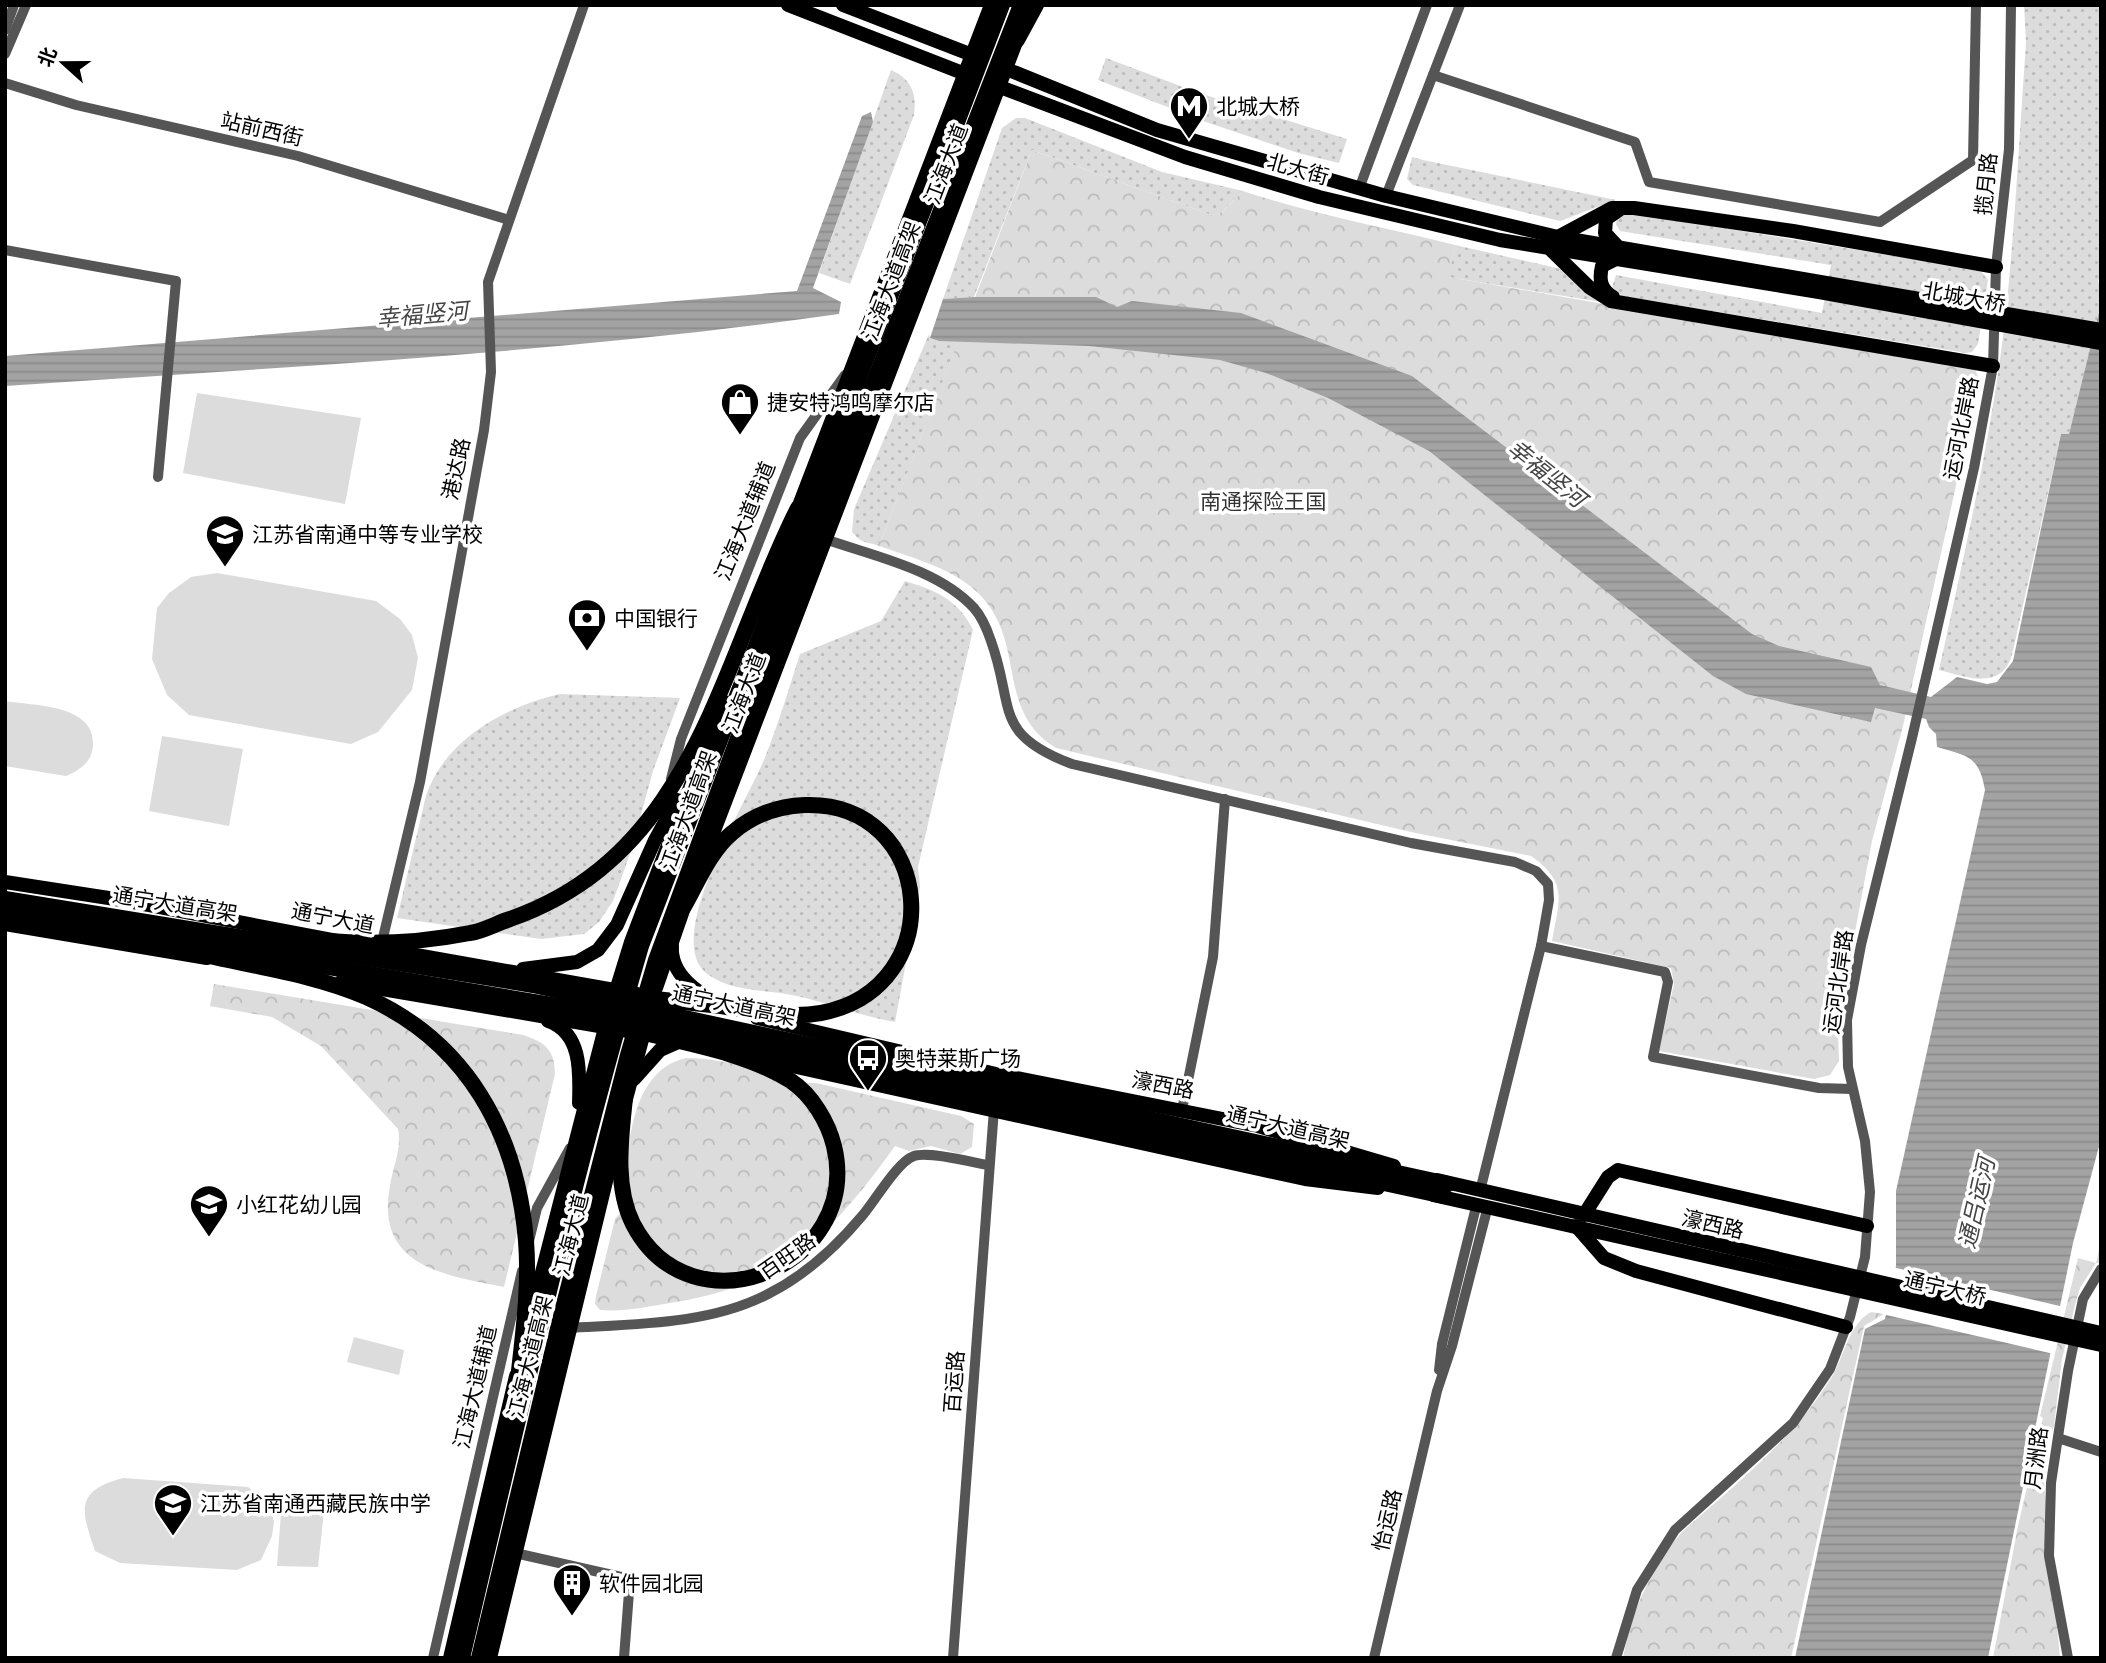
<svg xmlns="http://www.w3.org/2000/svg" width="2106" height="1663" viewBox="0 0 2106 1663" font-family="Raleway,'Noto Sans SC',sans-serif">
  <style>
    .grass { fill: url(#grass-dots) }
    .park { fill: url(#park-crowns) }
    .garden { fill: #dcdcdc }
    .water { fill: url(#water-rules) }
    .pier { fill: #fff }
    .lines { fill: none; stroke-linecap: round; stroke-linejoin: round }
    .minor { stroke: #555; stroke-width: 10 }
    .major { stroke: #000; stroke-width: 14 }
    .highway { stroke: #000; stroke-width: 16 }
    .labels { text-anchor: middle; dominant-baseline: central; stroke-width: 7; stroke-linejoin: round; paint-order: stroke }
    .poi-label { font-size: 21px; fill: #000; stroke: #fff; text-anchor: start }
    .street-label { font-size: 21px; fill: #000; stroke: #fff }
    .park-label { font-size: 21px; fill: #333; stroke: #fff }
    .water-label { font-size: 23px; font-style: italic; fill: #444; stroke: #fff }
  </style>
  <defs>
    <pattern id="grass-dots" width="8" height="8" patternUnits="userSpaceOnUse" patternTransform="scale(1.75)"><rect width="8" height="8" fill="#dcdcdc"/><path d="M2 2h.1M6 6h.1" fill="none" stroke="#bbb" stroke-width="1.8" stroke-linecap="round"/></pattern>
    <pattern id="park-crowns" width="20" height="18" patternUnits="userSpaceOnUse" patternTransform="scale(1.75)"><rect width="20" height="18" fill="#dcdcdc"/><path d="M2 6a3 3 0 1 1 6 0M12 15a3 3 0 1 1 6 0" fill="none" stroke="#bbb"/></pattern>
    <pattern id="water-rules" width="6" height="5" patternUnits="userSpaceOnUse" patternTransform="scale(1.75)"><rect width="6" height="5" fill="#a3a3a3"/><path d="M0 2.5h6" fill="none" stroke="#8b8b8b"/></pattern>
  </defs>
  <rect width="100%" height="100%" fill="#fff"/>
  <g class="grass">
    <path d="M2024,5h77v265l-3,12 3,1v21l-32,130h-8l-49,221c-11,36 -46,22 -73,15 22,-101 45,-201 60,-303 15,-107 19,-216 27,-324z"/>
    <path d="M1106,58l93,35 148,46 -8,24 -41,-10 -92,-31 -108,-42z"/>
    <path d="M891,70c20,9 26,23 23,45l-64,169 -31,-11z"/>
    <path d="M1016,118h9l137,54 81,19 -22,22 -10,2 -179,-65 -58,147 -31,2 59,-171z"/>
    <path d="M1412,157l11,3 193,40 -56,21 -147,-36 -6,-6z"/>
    <path d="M1626,212l354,58 8,10 -10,64 -6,8 -6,1 -344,-57 -10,-9 4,-12 206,38 9,-48 -211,-34 -4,-7 1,-6z"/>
    <path d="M1455,245l106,24 40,33 -153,-25z"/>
    <path d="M929,334l1,4 9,3 20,-1 -78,201c-11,6 -22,0 -29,-9l2,-23z"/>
    <path d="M905,581c30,9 54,19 68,49l-55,237 2,20 -25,135c-34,-6 -64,-18 -98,-26 -28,-7 -68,-3 -92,-24 -42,-37 45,-175 61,-217 13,-33 23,-67 34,-101l81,-33z"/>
    <path d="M560,694l120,4 -27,73 -23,83 -17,47 -14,21 -15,12 -43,5 -144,-21 29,-122c18,-56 80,-90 134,-102z"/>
  </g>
  <g class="park">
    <path d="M1032,150l179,65 10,-2 22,-22c69,23 141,36 212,54l-6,32 526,92 3,8 -8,45 -67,304 -31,115 -29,155 -5,31 1,34 -9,14 -16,4 -155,-28 15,-67 -3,-16 -119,-27c7,-41 17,-58 -21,-85l-120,-24 -355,-84c-62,-37 -28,-108 -79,-156 -27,-26 -72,-36 -106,-49l10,-2z"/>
    <path d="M214,984l309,51c22,7 32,15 32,39l-51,213c-61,-12 -129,-21 -114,-101 3,-20 12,-37 8,-57l-77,-83 -49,-29 -62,-11z"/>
    <path d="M686,1058c26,0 51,6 76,13 18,5 36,13 54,12l145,33 13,8 -2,23 -12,7 -29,-8 -22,5 -14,-5c-63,88 -114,140 -225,157 -23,4 -47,9 -70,7l-5,-6 1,-8 19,-77 8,-9c5,-50 2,-138 63,-152z"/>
    <path d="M2101,1241v22h-5l-16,25 -5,17 -13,54 -8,67 -12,35 18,197h-67l25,-132 25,-108 -3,-2 38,-158 18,5z"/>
    <path d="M1871,1312l13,2 -20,12 -73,332h-168c9,-47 27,-89 59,-126 55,-49 112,-93 151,-157 12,-21 16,-51 38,-63z"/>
  </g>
  <g class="garden">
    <path d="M197,393l164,25 -16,86 -162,-31z"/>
    <path d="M217,573l159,28 24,18 12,16 6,23 -6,32 -34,42 -27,12 -162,-29 -22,-20 -15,-36 5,-51 12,-15 22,-16z"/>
    <path d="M5,701c29,5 90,3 88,44 -1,17 -13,25 -27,31l-61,-10z"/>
    <path d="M162,736l81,13 -14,77 -80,-15z"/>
    <path d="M354,1337l50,13 -5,25 -52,-13z"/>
    <path d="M123,1478l125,9 21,16 5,19 -2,14 -11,24 -24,10 -117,-7 -25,-12c-13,-39 -22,-60 28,-73z"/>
    <path d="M282,1500l43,2 -7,65 -41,-1z"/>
  </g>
  <g class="water">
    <path d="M871,112l2,10 -60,166 28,14 -2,12c-276,39 -555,53 -834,72v-30l792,-65 65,-175z"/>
    <path d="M974,297h122l21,10 15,-6 109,12 171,63 340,258 27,12 92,21 9,18 51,12 26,-20 30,7 10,-2 16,-21 48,-227h8l32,-130v835l-28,104 -85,415h-193l70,-329 20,-10 11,-53v-75l89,-401c-6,-34 -17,-34 -48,-43l-1,-13 -7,-7 -3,-8 -51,-11 -4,14 -125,-28 -33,-18 -284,-225 -101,-53 -62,-25 -46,-13 -131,-14 -150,-5 -9,-3 13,-39z"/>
  </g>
  <path class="pier" d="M1892,1267l172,40 -10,47 -172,-40z"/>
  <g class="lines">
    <g class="minor">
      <path d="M5,30l9,-25"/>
      <path d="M5,54l21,-49"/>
      <path d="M1433,75l202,67 14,40 231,40 93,-62 3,-155"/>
      <path d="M5,83l71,22 222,51 211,64"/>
      <path d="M1359,189l68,-184"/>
      <path d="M1386,196l74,-191"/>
      <path d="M5,250l171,31 -18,196"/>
      <path d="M825,539c48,17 113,30 149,69 8,9 13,21 17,33 24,66 1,93 81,123l339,79 104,19 21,9 12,13 1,16 -8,46 -61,245"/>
      <path d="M671,779l10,-40 119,-301 45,-63"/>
      <path d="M381,946l39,-164 64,-352 7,-58 -3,-90 96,-277"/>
      <path d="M1541,946l124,26 3,10 -15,75 166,31 33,1"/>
      <path d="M1182,1110l31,-153 12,-158"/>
      <path d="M529,1241l8,-33 33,-60"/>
      <path d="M568,1328c65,-4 141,-3 200,-34 36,-18 68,-47 94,-78 13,-15 35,-54 52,-60 15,-5 57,6 74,9"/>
      <path d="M1439,1370l3,-26 35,-141"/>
      <path d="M2058,1438l43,14"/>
      <path d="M515,1553l115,26 -6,79"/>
      <path d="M433,1658l89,-387"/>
      <path d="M953,1658l41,-549"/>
      <path d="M1374,1658l63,-267 15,-45 36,-140"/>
      <path d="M1616,1658l21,-68 38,-60 118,-107 37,-54 20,-52 15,-60 5,-65 -5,-51 -17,-74 -1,-47 14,-75 51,-207 62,-270 19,-102 3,-99 13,-118 2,-144"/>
      <path d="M2068,1658l-19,-102 2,-73 17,-112 15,-72 18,-30"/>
    </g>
    <g class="major">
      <path d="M788,5l185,72"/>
      <path d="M843,5l137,53"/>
      <path d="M999,66l158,64 229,66 172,41 543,93"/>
      <path d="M992,84l193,73 134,40 181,43 319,52 282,51"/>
      <path d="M1558,237l54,-29h22l159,23 203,36"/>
      <path d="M1618,247l-13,-14 1,-14 13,-9"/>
      <path d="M1552,251l37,36 22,14 382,65"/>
      <path d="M1613,297c-13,-8 -14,-18 -11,-31l14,-7"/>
      <path d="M795,516l196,-511"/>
      <path d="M699,870l322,-841"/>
      <path d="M5,882l123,19 209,40"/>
      <path d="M5,924l202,34"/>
      <path d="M672,946c-2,29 26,47 49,59"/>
      <path d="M371,947l266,47"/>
      <path d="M523,969l54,-7 21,-12 19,-25 38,-85 22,-40"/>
      <path d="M341,982l287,49"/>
      <path d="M656,988l31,-89"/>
      <path d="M614,997l17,-55 92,-241"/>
      <path d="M757,1018l239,56 262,52 136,40"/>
      <path d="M548,1021c34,12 32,51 31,82"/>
      <path d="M751,1057l554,122 73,9"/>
      <path d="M634,1079l26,-29 18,-8"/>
      <path d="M623,1110l23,-85"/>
      <path d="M1437,1180l664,153"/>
      <path d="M1433,1195l668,150"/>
      <path d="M1584,1215l24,-38 10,-7 249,56"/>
      <path d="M1576,1226l28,32 32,13 210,56"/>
      <path d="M529,1323l78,-303"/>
      <path d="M450,1658l66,-282"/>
      <path d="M490,1658l127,-522"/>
    </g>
    <g class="highway">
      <path d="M1017,40l19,-35"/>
      <path d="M5,899l528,86 915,199"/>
      <path d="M5,912l600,102 839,182"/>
      <path d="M328,941c46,4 96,1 142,-8 14,-2 27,-10 40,-14 186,-65 210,-257 288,-411"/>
      <path d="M196,953c55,13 117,21 170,44 101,45 151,136 160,244 4,49 -4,100 -9,148"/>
      <path d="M636,997c28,3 57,6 85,9 33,5 66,13 100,7 131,-25 114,-212 -16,-208 -27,1 -52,10 -73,28 -22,18 -35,51 -49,75"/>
      <path d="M624,1028c54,14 119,23 167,53 21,14 37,41 43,65 29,121 -143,190 -201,78 -19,-38 -12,-86 -8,-126"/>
      <path d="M462,1658c56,-238 110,-477 179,-712l361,-941"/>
      <path d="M479,1658l81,-338 68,-265 28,-95 133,-360 232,-595"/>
    </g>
  </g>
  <defs>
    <g id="metro-pin" transform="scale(2.0125)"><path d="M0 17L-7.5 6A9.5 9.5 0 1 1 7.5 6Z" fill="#000" stroke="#fff"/><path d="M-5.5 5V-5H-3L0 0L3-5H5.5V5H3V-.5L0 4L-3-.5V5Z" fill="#fff"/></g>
    <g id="shop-pin" transform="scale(2.0125)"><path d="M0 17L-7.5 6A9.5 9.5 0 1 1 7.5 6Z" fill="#000" stroke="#fff"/><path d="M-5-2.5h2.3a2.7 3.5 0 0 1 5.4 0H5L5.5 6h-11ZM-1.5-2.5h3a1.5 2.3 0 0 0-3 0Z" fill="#fff"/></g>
    <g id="school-pin" transform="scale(2.0125)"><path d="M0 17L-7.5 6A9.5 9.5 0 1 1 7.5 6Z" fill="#000" stroke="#fff"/><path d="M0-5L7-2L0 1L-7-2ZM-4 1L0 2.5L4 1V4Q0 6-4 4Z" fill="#fff"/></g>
    <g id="bank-pin" transform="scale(2.0125)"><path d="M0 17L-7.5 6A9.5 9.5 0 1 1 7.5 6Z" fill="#000" stroke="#fff"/><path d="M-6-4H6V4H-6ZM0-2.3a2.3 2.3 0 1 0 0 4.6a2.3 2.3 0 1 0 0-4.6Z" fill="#fff"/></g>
    <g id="bus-pin" transform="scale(2.0125)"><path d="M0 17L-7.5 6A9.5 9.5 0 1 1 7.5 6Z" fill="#000" stroke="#fff"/><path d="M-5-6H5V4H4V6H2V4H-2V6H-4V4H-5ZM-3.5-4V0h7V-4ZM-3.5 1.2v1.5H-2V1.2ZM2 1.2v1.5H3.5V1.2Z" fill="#fff"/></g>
    <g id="building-pin" transform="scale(2.0125)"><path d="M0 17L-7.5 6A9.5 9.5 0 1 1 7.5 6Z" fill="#000" stroke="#fff"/><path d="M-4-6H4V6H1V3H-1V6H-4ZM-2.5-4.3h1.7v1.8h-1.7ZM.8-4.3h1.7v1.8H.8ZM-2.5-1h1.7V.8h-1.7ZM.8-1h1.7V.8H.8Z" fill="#fff"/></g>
  </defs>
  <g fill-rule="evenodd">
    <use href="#metro-pin" x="1189" y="106"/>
    <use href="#shop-pin" x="740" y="402"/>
    <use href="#school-pin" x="225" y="534"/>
    <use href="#bank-pin" x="587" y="618"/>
    <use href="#bus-pin" x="868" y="1058"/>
    <use href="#school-pin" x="209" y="1204"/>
    <use href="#school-pin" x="173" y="1503"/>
    <use href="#building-pin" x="572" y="1583"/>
  </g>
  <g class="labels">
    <g class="poi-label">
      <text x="1216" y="106">北城大桥</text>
      <text x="767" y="402">捷安特鸿鸣摩尔店</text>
      <text x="252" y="534">江苏省南通中等专业学校</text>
      <text x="614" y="618">中国银行</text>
      <text x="895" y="1058">奥特莱斯广场</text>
      <text x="236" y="1204">小红花幼儿园</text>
      <text x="200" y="1503">江苏省南通西藏民族中学</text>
      <text x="599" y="1583">软件园北园</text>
    </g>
    <g class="street-label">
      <text transform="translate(262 129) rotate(13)">站前西街</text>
      <text transform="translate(946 164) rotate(-69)">江海大道</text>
      <text transform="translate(1298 169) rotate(16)">北大街</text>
      <text transform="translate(1986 184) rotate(-84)">揽月路</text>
      <text transform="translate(891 281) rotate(-69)">江海大道高架</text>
      <text transform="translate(1964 297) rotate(10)">北城大桥</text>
      <text transform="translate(1961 428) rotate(-79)">运河北岸路</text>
      <text transform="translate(456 469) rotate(-78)">港达路</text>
      <text transform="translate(745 521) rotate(-68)">江海大道辅道</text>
      <text transform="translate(744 693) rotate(-69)">江海大道</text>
      <text transform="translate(688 811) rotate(-70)">江海大道高架</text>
      <text transform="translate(175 904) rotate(9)">通宁大道高架</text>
      <text transform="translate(333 918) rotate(11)">通宁大道</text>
      <text transform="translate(1838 982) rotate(-82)">运河北岸路</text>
      <text transform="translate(734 1005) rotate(12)">通宁大道高架</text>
      <text transform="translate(1163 1085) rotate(11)">濠西路</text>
      <text transform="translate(1288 1127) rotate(13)">通宁大道高架</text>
      <text transform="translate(1713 1224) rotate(13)">濠西路</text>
      <text transform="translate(571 1235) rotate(-76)">江海大道</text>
      <text transform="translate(787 1256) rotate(-35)">百旺路</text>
      <text transform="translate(1945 1288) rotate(13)">通宁大桥</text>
      <text transform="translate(530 1357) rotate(-76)">江海大道高架</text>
      <text transform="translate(954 1382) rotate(-86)">百运路</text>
      <text transform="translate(475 1387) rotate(-77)">江海大道辅道</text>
      <text transform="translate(2036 1458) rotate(-83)">月洲路</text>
      <text transform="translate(1387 1520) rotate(-77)">怡运路</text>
    </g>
    <g class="park-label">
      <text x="1263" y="501">南通探险王国</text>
    </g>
    <g class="water-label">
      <text transform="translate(422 314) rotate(-5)">幸福竖河</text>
      <text transform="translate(1547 473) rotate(39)">幸福竖河</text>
      <text transform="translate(1976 1203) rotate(-77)">通吕运河</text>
    </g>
  </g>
  <rect width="2106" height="1663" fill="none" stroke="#000000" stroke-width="14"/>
  <g transform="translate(63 63) rotate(291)" stroke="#ffffff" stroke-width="5" paint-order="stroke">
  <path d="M0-5L12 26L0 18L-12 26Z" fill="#000000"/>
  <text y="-10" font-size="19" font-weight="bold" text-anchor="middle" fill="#000000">北</text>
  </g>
</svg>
